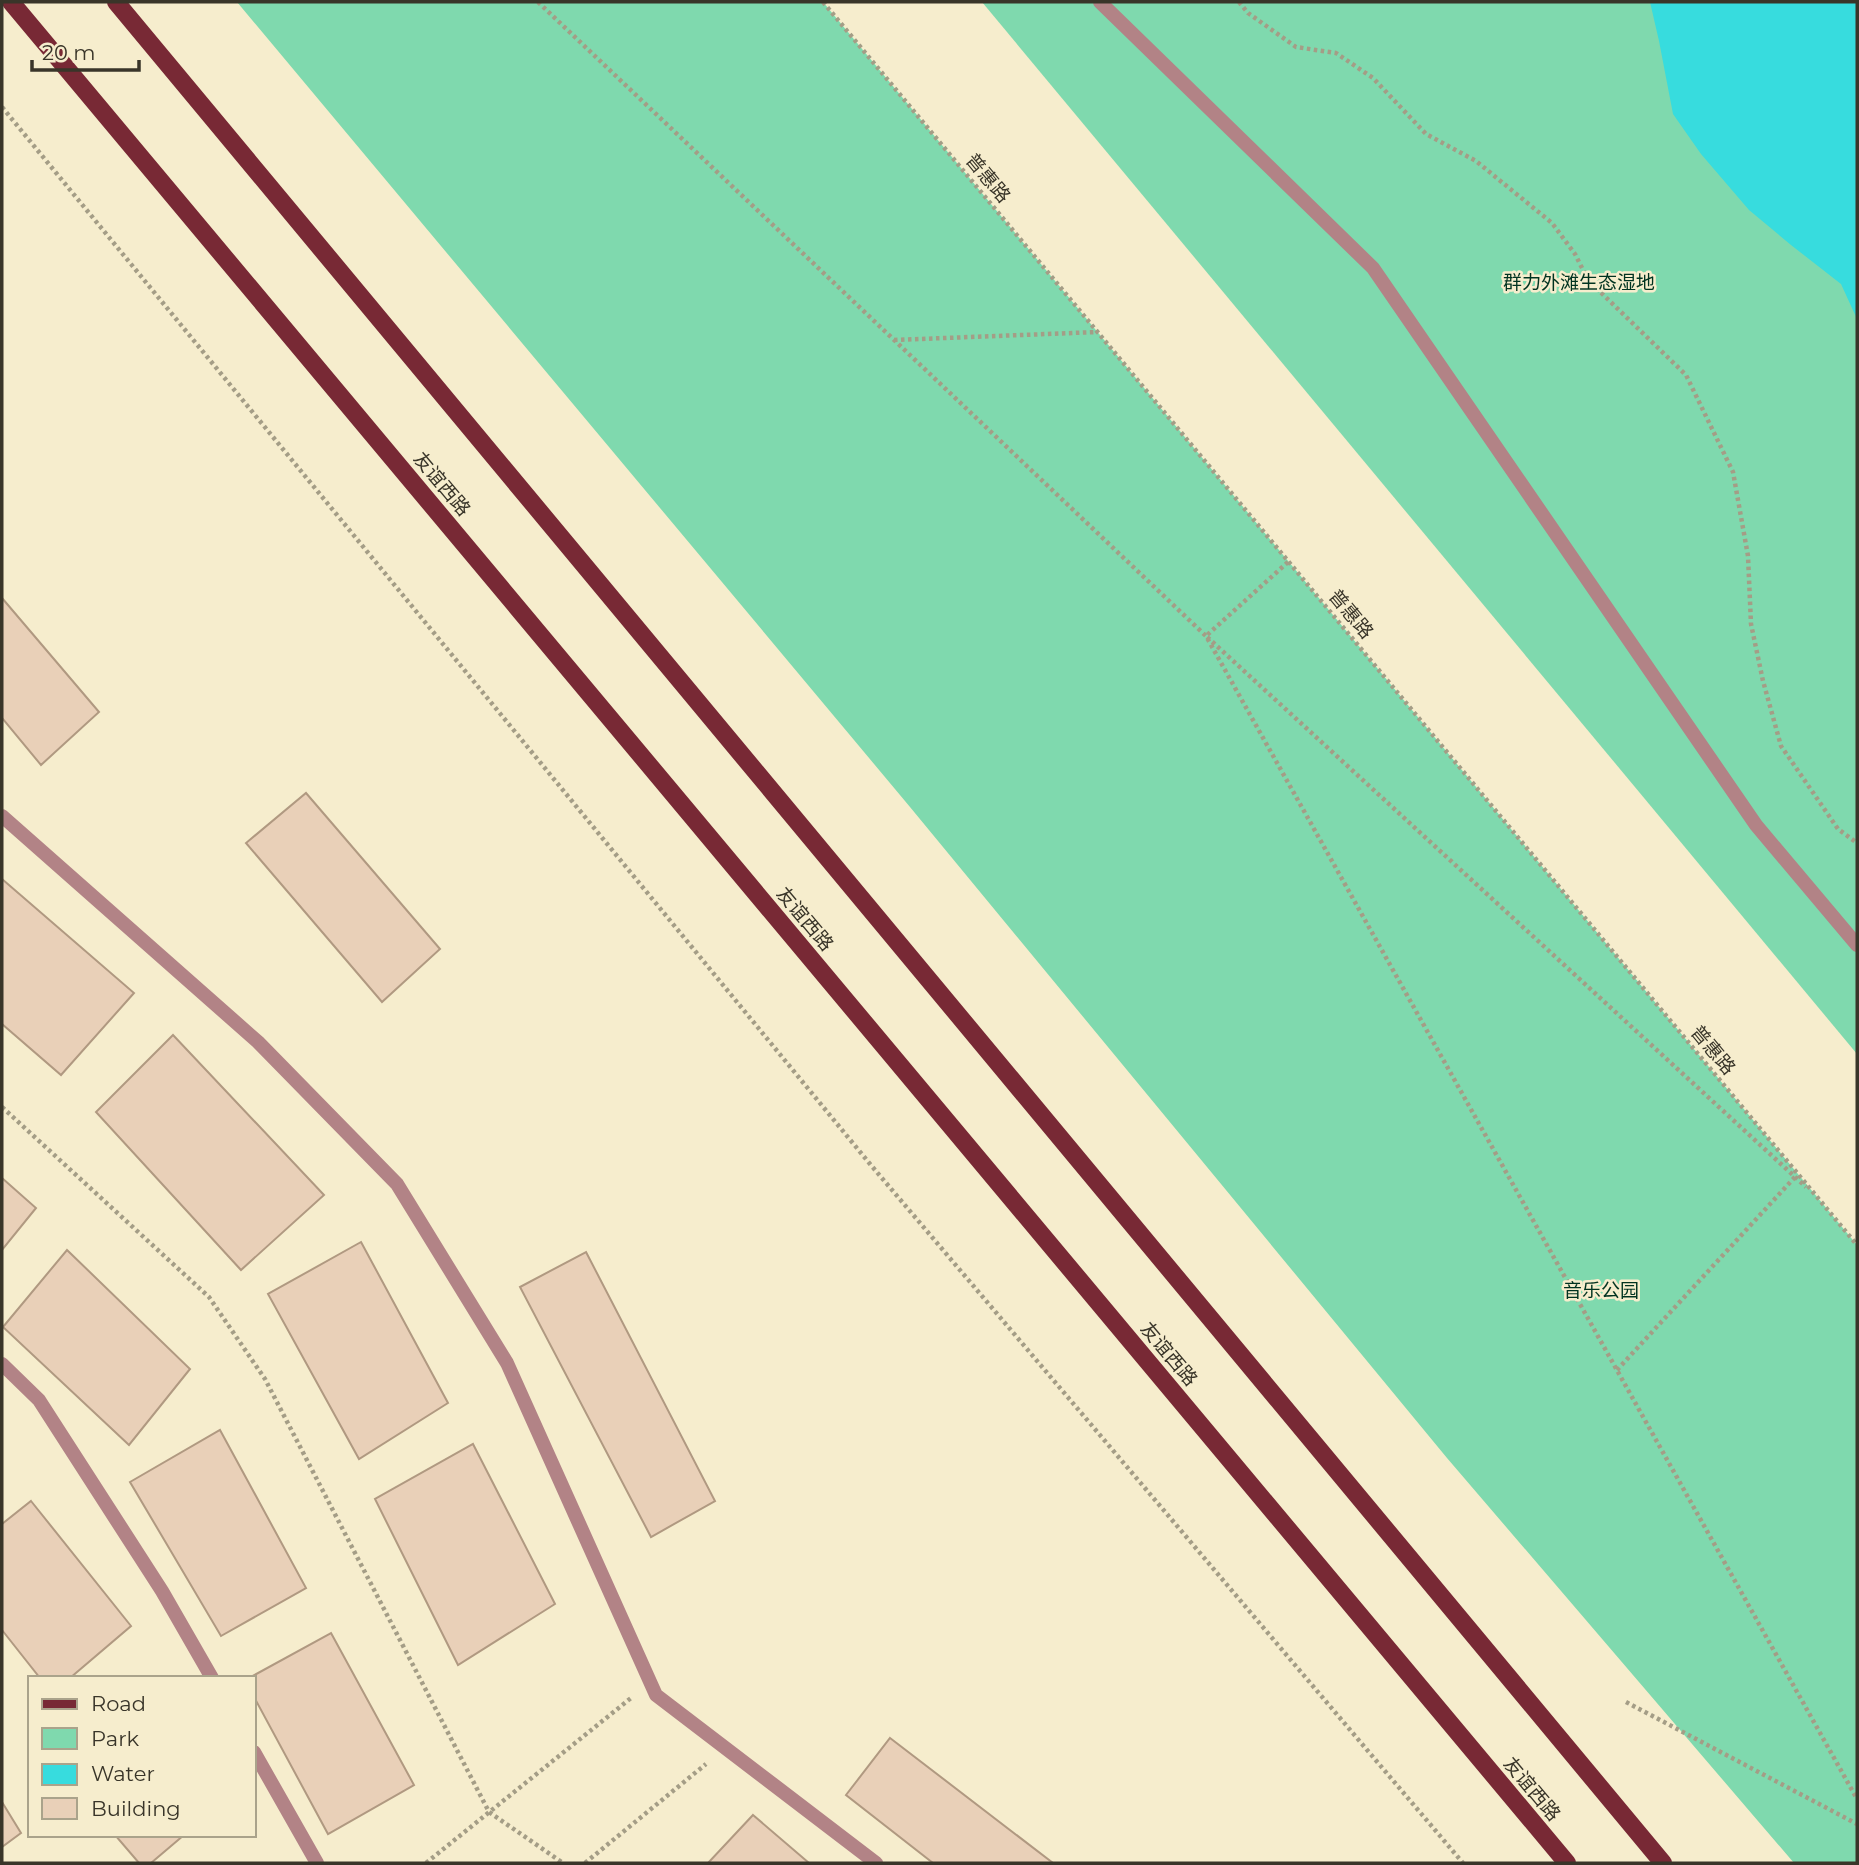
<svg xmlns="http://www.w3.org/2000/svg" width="1859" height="1865" viewBox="0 0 1859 1865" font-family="Montserrat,'Noto Sans SC',sans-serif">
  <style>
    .green { fill: #7fd9ae }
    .water { fill: #37dcde }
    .building { fill: #e9d0b8; stroke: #b09981; stroke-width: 2 }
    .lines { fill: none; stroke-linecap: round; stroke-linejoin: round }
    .path { stroke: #a49d86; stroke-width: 4.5; stroke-dasharray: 3.5 3.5; stroke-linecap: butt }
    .lane { stroke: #b28386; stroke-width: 14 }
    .street { stroke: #b28386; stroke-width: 14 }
    .primary { stroke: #782935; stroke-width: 18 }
    .labels { text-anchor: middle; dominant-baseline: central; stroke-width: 5; stroke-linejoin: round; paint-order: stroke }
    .street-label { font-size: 19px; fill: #393529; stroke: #f6edcd }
    .park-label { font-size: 19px; fill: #003320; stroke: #f6edcd }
  </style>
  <rect width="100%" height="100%" fill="#f6edcd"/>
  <g class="green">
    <path d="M237,2h586l1034,1243v618h-63l-347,-405 -537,-651z"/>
    <path d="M982,2h875v1052z"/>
  </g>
  <path class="water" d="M1650,2h207v317l-16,-35 -50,-39 -42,-35 -48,-56 -28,-40 -14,-73z"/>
  <g class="building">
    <path d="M2,598l97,114 -58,53 -39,-47z"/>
    <path d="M306,793l134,156 -58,53 -136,-159z"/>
    <path d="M2,879l132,114 -73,82 -59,-51z"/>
    <path d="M173,1035l151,160 -83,75 -145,-158z"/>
    <path d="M2,1178l34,30 -34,42z"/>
    <path d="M361,1242l87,161 -89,56 -91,-165z"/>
    <path d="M67,1250l123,119 -61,76 -126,-118z"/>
    <path d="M586,1252l129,249 -64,36 -131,-250z"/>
    <path d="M220,1430l86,158 -85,48 -91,-154z"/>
    <path d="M473,1444l82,160 -97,61 -83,-166z"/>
    <path d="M31,1501l100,125 -61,52h-30l-38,-48v-106z"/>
    <path d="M331,1633l83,152 -86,49 -74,-137v-19h-5z"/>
    <path d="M890,1738l163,125h-120l-87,-68z"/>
    <path d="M2,1802l19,31 -19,14z"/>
    <path d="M753,1815l56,48h-101z"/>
    <path d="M115,1835h69l-33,28h-12z"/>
  </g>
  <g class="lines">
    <g class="path">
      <path d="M538,2l668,634 651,1163"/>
      <path d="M823,2l1034,1243"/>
      <path d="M1239,2l9,11 48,34 40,6 37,25 53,56 50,27 76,62 23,31 13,26 98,95 47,97 15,84 3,68 12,57 18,65 57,83 19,14"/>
      <path d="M2,107l868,1057 593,699"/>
      <path d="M894,340l204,-8"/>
      <path d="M1288,562l-82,74 600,551"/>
      <path d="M2,1107l207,190 56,82 224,433 74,51"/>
      <path d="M1617,1370l178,-193"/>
      <path d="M1626,1702l231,122"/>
      <path d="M426,1863l205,-165"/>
      <path d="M585,1863l121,-99"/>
    </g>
    <path class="lane" d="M1100,2l273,266 383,557 101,120"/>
    <g class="street">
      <path d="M2,816l256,226 139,142 110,179 149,332 220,168"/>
      <path d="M2,1364l37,36 123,191 50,87"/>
      <path d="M254,1752l63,111"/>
    </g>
    <g class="primary">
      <path d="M11,2l1556,1861"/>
      <path d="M116,2l1547,1861"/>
    </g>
  </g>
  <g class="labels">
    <g class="street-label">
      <text transform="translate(988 178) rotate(50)">普惠路</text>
      <text transform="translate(442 484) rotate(50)">友谊西路</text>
      <text transform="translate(1351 614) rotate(50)">普惠路</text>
      <text transform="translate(805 919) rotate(50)">友谊西路</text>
      <text transform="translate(1713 1050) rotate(50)">普惠路</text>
      <text transform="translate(1169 1354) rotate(50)">友谊西路</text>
      <text transform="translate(1532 1789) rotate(50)">友谊西路</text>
    </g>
    <g class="park-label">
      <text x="1579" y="282">群力外滩生态湿地</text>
      <text x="1601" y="1290">音乐公园</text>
    </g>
  </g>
  <rect width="1859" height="1865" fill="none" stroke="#393529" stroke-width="7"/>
  <rect x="28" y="1676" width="228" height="161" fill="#f6edcd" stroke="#aaa38b" stroke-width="2"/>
  <rect x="42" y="1699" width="35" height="10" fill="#782935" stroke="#aaa38b" stroke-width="2"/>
  <text x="91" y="1711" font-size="21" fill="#393529">Road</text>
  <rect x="42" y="1728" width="35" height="21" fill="#7fd9ae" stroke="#aaa38b" stroke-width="2"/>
  <text x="91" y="1746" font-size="21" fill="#393529">Park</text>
  <rect x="42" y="1764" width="35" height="21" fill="#37dcde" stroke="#aaa38b" stroke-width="2"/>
  <text x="91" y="1781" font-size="21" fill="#393529">Water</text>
  <rect x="42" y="1798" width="35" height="21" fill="#e9d0b8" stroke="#aaa38b" stroke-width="2"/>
  <text x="91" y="1816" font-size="21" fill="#393529">Building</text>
  <path d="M32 60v10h107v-10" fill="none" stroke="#393529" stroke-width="3.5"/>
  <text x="42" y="60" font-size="21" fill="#393529" stroke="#f6edcd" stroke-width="5" paint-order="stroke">20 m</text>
</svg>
